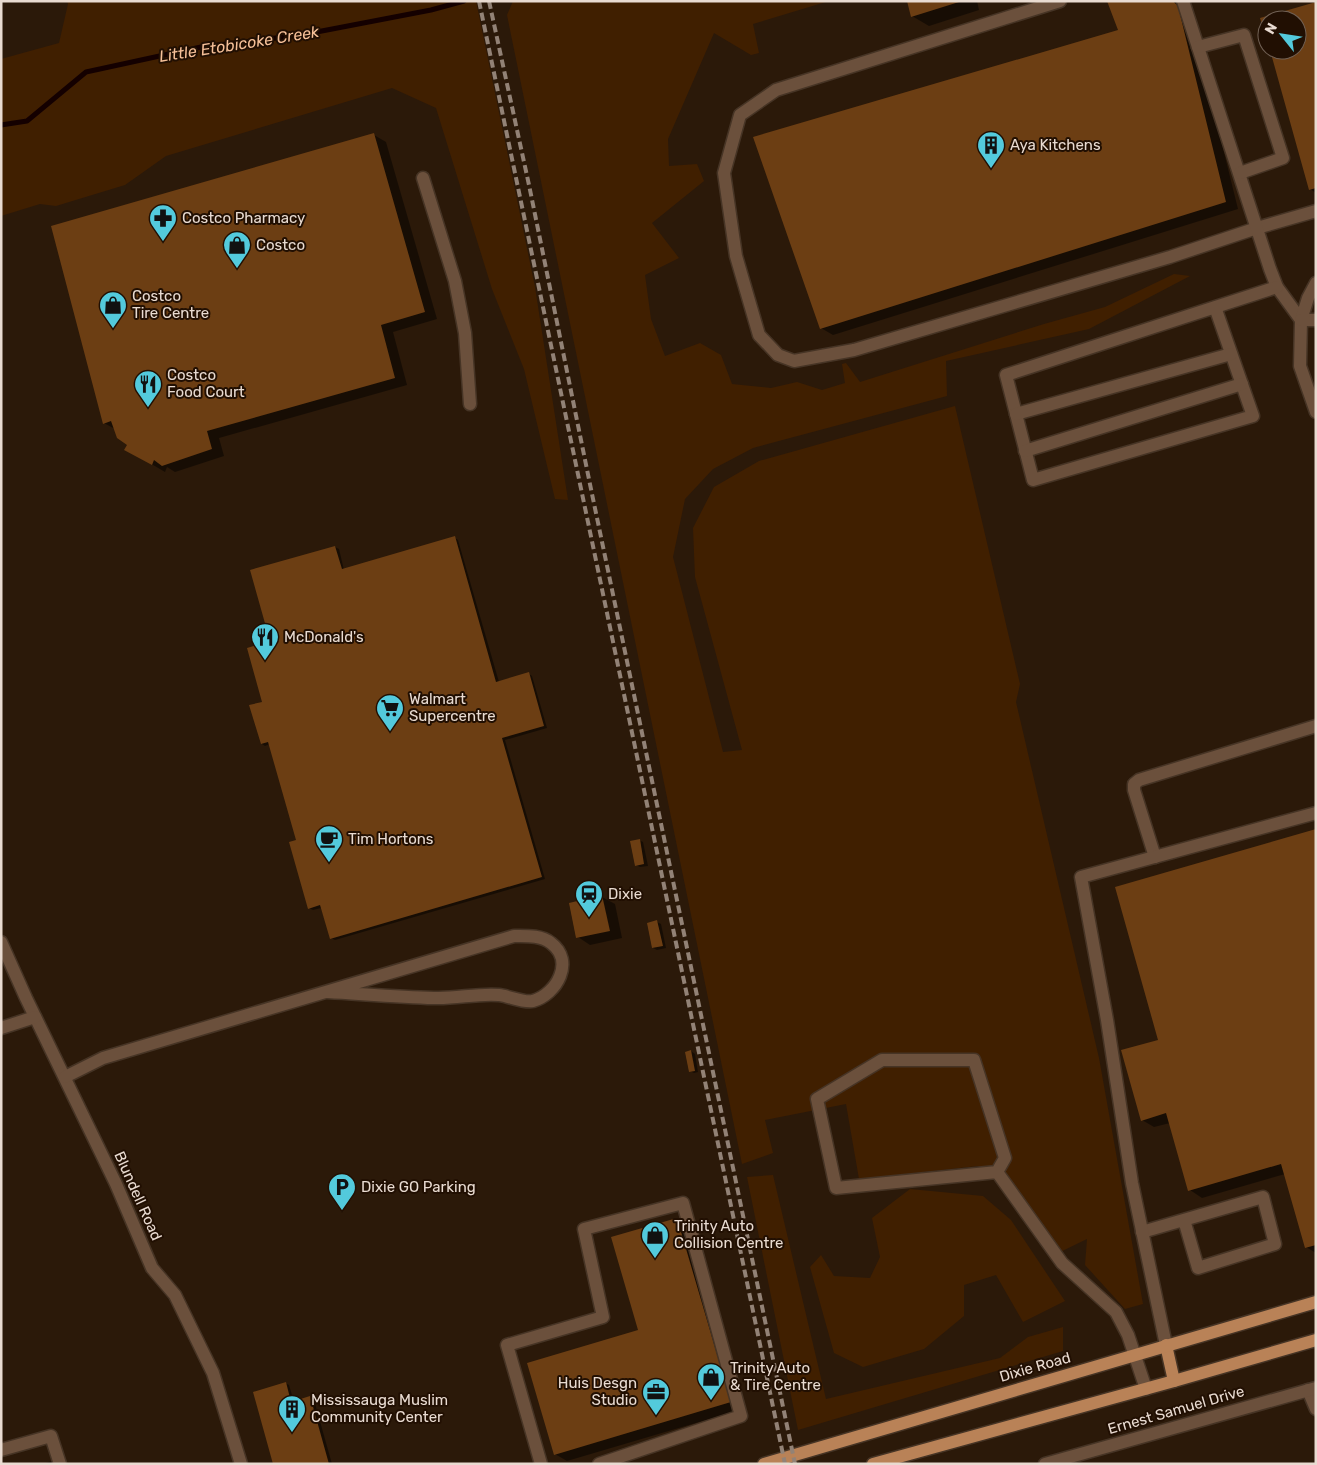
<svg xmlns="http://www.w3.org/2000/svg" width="1317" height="1465" viewBox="0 0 1317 1465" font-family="Rubik,sans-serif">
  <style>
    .green { fill: #401f00 }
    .shadow { fill: #0007 }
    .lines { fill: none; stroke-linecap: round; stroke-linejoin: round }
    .stream { stroke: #140000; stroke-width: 5 }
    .building { fill: #6c3e13 }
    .minor-casing { stroke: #463425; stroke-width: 15 }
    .major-casing { stroke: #463425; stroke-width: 15 }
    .minor { stroke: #6b503c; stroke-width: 12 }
    .major { stroke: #b98257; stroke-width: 12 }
    .rail { stroke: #928276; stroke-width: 4; stroke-dasharray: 8 4; stroke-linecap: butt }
    .labels { text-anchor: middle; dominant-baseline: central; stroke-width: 4; stroke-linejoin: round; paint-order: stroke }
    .poi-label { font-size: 15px; fill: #e9dbd1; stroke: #210f02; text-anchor: start }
    .street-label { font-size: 15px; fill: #e9dbd1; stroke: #210f02 }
    .water-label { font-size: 16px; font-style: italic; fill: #f6c098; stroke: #210f02 }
  </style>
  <rect width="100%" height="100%" fill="#2b1909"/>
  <g class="green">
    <path d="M67,1h409l59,286 33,213 -13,-1 -31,-130 -32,-80 -56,-181 -44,-20 -226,68 -41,29 -69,21 -16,-2 -39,12v-157l58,-16 9,-39z"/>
    <path d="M513,1h316l-76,23 6,29 -8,2 -37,-22 -46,106 1,27 28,-2 7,17 -52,42 27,35 -34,17 6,44 14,37 35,-13 21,12 11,29 39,4 26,-6 25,8 23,-7 -3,-19 4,-1 14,19 184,-58 61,-17 69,-33 16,2 -101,53 -143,32 1,35 -194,52 -40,21 -28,30 -12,58 50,195 19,-2 -47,-173 -2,-49 21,-41 45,-26 196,-55 65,278 -4,18 83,356 44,246 -18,5 -40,-44 2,-26 -33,16 -33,-53 -43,-36 -119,13 -13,-75 -81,16 8,33 -31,11 -235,-1149z"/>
    <path d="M773,1175l53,224 174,-41 28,-21 35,-10v24l-265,79 -51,-253z"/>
    <path d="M910,1189l73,7 28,24 54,81 -42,21 -27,-47 -32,10v31l-40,33 -61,18 -29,-14 -24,-86 11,-12 13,21 36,2 10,-21 -8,-39z"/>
  </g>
  <g class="shadow">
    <path d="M908,1h69l2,9 -50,16 -17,-10z"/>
    <path d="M1109,1h66l15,14 48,194 -405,126 -12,-7 298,-297z"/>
    <path d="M1316,3v190l-6,-4 -39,-139h26v-30h-30v16l-5,-18z"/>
    <path d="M374,135l12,7 51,177 -44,13 14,53 -188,53 5,18 -49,16 -8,-5 -2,5 -39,-23 3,-5 -14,-15 -11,-6z"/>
    <path d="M455,538l3,2 41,142 30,-8 3,2 15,52 -42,12 40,139 -210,61 -4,-2 -10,-30 -8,2 -4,-2 -11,-67 -28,-97 -5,2 -3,-2 2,-42 8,-60 63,-95 4,2 5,21z"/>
    <path d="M1316,830v423l-10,-6 -21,-73 -83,24 -12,-8 -20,-67 -16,4 -12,-7 18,-79z"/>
    <path d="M639,840l4,2 5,24 -8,1 -4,-2z"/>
    <path d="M602,897l13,7 7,34 -32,7 -12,-8z"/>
    <path d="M657,922l4,2 5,24 -9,2 -4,-2z"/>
    <path d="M691,1051l4,3 3,18 -4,1 -4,-2z"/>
    <path d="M677,1219l12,7 54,183 -176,52 -12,-7 84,-123z"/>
    <path d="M285,1383l4,2 5,17 16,-4 4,2 18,64h-58z"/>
    <path d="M52,1461l4,3h-14z"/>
  </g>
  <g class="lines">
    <path class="stream" d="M1,125l26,-4 59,-49 115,-25 100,-12 130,-25 33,-9"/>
  </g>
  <g class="building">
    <path d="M907,1h52v1l-48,15z"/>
    <path d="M1107,1h66l5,5 48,196 -406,127 -67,-192 365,-107z"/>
    <path d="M1316,2v186l-7,2 -39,-140h27v-30h-30l-1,19 -6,-21z"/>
    <path d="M374,133l51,179 -44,13 14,53 -188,53 5,18 -50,17 -8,-6 -2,5 -28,-15 3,-5 -10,-7 -6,-17 -8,3 -52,-198z"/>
    <path d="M455,536l41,146 33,-10 15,54 -42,12 40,139 -212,62 -10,-34 -12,4 -19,-67 7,-2 -28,-98 -7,2 -12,-39 13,-3 -15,-54 23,-7 -20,-71 85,-24 7,23z"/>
    <path d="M1316,829v416l-11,3 -24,-84 -93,27 -22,-78 -25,8 -20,-71 37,-10 -43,-153z"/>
    <path d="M640,839l4,25 -9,2 -5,-25z"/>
    <path d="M602,895l8,36 -34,7 -7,-35z"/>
    <path d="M657,920l6,26 -11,2 -5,-25z"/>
    <path d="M691,1050l4,21 -6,1 -4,-20z"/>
    <path d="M677,1218l54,184 -177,53 -27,-92 111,-33 -27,-93z"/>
    <path d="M286,1382l5,20 19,-6 19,68h-56l-20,-72z"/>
  </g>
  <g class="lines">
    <g class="minor-casing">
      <g id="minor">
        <path d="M1060,1l-284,89 -36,25 -16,58 12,83 23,79 19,20 16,6 60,-11 316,-93 87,-29 59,-17"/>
        <path d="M1183,1l87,268 7,18 24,33"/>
        <path d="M1198,47l46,-12 39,123 -43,15"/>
        <path d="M423,178l32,103 10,52 5,71"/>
        <path d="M1316,283l-8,15 -7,22 -1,46 16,46"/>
        <path d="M1215,307l38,109 -220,64 -27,-105 271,-88"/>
        <path d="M1301,320h15"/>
        <path d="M1016,414l215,-60"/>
        <path d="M1025,451l217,-67"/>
        <path d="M1155,857l-21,-67v-6l5,-4 177,-54"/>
        <path d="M1,942l25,56 90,186 36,84 23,27 38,78 28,91"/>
        <path d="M1,1028l34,-11"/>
        <path d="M65,1077l38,-19 411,-122c12,0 27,-1 37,7 24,18 6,51 -18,58 -10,2 -24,-5 -34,-6 -21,-2 -43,4 -65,3 -35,-1 -71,-4 -106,-6"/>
        <path d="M997,1172l8,-14 -31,-98h-92l-65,39 19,89 161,-16 65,91 54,49 12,23 18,54"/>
        <path d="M1142,1232l121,-35 12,47 -77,24 -14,-48"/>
        <path d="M1166,1345l-34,-162 -25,-163 -26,-143 235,-64"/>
        <path d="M1308,1390l8,19"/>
        <path d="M1,1450l50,-14 9,28"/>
        <path d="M541,1464l-34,-119 96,-28 -19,-88 99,-26 58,213 -142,48"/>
        <path d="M1045,1464l271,-76"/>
      </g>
    </g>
    <g class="major-casing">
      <g id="major">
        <path d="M1166,1345l8,36"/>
        <path d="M764,1464l552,-162"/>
        <path d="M873,1464l301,-83 142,-41"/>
      </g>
    </g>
    <use href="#minor" class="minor"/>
    <use href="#major" class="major"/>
    <g class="rail">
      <path d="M479,1l306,1463"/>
      <path d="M489,1l40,184 63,309 203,970"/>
    </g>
  </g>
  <defs>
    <g id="building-pin" transform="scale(1.4375)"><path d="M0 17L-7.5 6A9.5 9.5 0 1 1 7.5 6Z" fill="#53cadc" stroke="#210f02"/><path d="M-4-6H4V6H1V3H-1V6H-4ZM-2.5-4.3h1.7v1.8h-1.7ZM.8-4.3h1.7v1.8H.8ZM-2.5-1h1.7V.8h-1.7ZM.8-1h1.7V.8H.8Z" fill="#111"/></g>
    <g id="pharmacy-pin" transform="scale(1.4375)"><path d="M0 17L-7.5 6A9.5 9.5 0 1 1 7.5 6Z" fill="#53cadc" stroke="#210f02"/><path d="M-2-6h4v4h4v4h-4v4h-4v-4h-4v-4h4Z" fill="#111"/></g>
    <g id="shop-pin" transform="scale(1.4375)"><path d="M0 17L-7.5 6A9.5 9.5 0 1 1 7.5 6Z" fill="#53cadc" stroke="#210f02"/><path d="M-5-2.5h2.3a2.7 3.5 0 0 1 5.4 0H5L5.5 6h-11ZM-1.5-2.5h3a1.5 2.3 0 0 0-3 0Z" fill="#111"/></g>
    <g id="restaurant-pin" transform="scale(1.4375)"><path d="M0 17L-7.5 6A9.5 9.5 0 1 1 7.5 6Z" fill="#53cadc" stroke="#210f02"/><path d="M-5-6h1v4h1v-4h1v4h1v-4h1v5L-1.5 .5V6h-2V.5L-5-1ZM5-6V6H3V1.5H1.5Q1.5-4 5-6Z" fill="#111"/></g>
    <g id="supermarket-pin" transform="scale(1.4375)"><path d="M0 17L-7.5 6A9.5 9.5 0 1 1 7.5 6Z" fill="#53cadc" stroke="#210f02"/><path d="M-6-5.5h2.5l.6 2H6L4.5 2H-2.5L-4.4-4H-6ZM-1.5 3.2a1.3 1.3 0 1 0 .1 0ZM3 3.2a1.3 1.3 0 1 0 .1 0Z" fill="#111"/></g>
    <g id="cafe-pin" transform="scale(1.4375)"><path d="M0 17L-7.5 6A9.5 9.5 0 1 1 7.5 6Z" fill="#53cadc" stroke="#210f02"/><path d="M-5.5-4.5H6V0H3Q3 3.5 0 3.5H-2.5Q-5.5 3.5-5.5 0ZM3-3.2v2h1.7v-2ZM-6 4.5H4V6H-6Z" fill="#111"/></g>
    <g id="station-pin" transform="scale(1.4375)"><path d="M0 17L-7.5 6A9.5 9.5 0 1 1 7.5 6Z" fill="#53cadc" stroke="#210f02"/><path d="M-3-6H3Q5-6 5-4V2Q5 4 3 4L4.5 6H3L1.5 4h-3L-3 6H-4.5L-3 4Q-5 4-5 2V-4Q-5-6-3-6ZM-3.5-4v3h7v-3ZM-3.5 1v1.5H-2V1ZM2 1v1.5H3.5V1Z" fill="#111"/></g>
    <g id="parking-pin" transform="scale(1.4375)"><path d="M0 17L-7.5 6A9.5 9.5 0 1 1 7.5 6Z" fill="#53cadc" stroke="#210f02"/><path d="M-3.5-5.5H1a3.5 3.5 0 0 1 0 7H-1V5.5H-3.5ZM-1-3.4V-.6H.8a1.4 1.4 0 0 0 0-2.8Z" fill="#111"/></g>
    <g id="office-pin" transform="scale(1.4375)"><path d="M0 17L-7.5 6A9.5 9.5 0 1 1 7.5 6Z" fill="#53cadc" stroke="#210f02"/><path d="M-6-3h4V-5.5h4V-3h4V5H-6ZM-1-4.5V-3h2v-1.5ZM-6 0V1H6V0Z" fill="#111"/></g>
  </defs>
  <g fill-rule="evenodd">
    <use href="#building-pin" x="991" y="145"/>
    <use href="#pharmacy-pin" x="163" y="218"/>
    <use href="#shop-pin" x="237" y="245"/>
    <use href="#shop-pin" x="113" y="305"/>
    <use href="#restaurant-pin" x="148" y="384"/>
    <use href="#restaurant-pin" x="265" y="637"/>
    <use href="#supermarket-pin" x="390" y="708"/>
    <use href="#cafe-pin" x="329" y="839"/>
    <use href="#station-pin" x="589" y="894"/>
    <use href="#parking-pin" x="342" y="1187"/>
    <use href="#shop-pin" x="655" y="1235"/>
    <use href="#shop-pin" x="711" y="1377"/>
    <use href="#office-pin" x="656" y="1392"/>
    <use href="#building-pin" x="292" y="1409"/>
  </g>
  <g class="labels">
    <g class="poi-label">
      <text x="1010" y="145">Aya Kitchens</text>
      <text x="182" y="218">Costco Pharmacy</text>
      <text x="256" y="245">Costco</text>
      <text x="132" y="296">Costco<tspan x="132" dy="17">Tire Centre</tspan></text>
      <text x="167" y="375">Costco<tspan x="167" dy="17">Food Court</tspan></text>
      <text x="284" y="637">McDonald's</text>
      <text x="409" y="699">Walmart<tspan x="409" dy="17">Supercentre</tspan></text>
      <text x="348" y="839">Tim Hortons</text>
      <text x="608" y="894">Dixie</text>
      <text x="361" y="1187">Dixie GO Parking</text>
      <text x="674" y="1226">Trinity Auto<tspan x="674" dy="17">Collision Centre</tspan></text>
      <text x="730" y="1368">Trinity Auto<tspan x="730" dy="17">&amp; Tire Centre</tspan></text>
      <text x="637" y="1383" text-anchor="end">Huis Desgn<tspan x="637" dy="17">Studio</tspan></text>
      <text x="311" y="1400">Mississauga Muslim<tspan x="311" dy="17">Community Center</tspan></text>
    </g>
    <g class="street-label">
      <text transform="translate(138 1196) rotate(66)">Blundell Road</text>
      <text transform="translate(1035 1367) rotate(-16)">Dixie Road</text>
      <text transform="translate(1176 1410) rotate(-16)">Ernest Samuel Drive</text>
    </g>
    <g class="water-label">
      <text transform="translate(239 44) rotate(-9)">Little Etobicoke Creek</text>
    </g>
  </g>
  <rect width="1317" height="1465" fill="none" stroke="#e9dbd1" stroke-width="5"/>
  <g transform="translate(1282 35) rotate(300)"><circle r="24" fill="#210f02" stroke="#716155"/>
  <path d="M0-4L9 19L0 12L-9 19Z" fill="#53cadc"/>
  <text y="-8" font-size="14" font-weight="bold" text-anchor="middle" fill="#e9dbd1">N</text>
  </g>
</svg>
